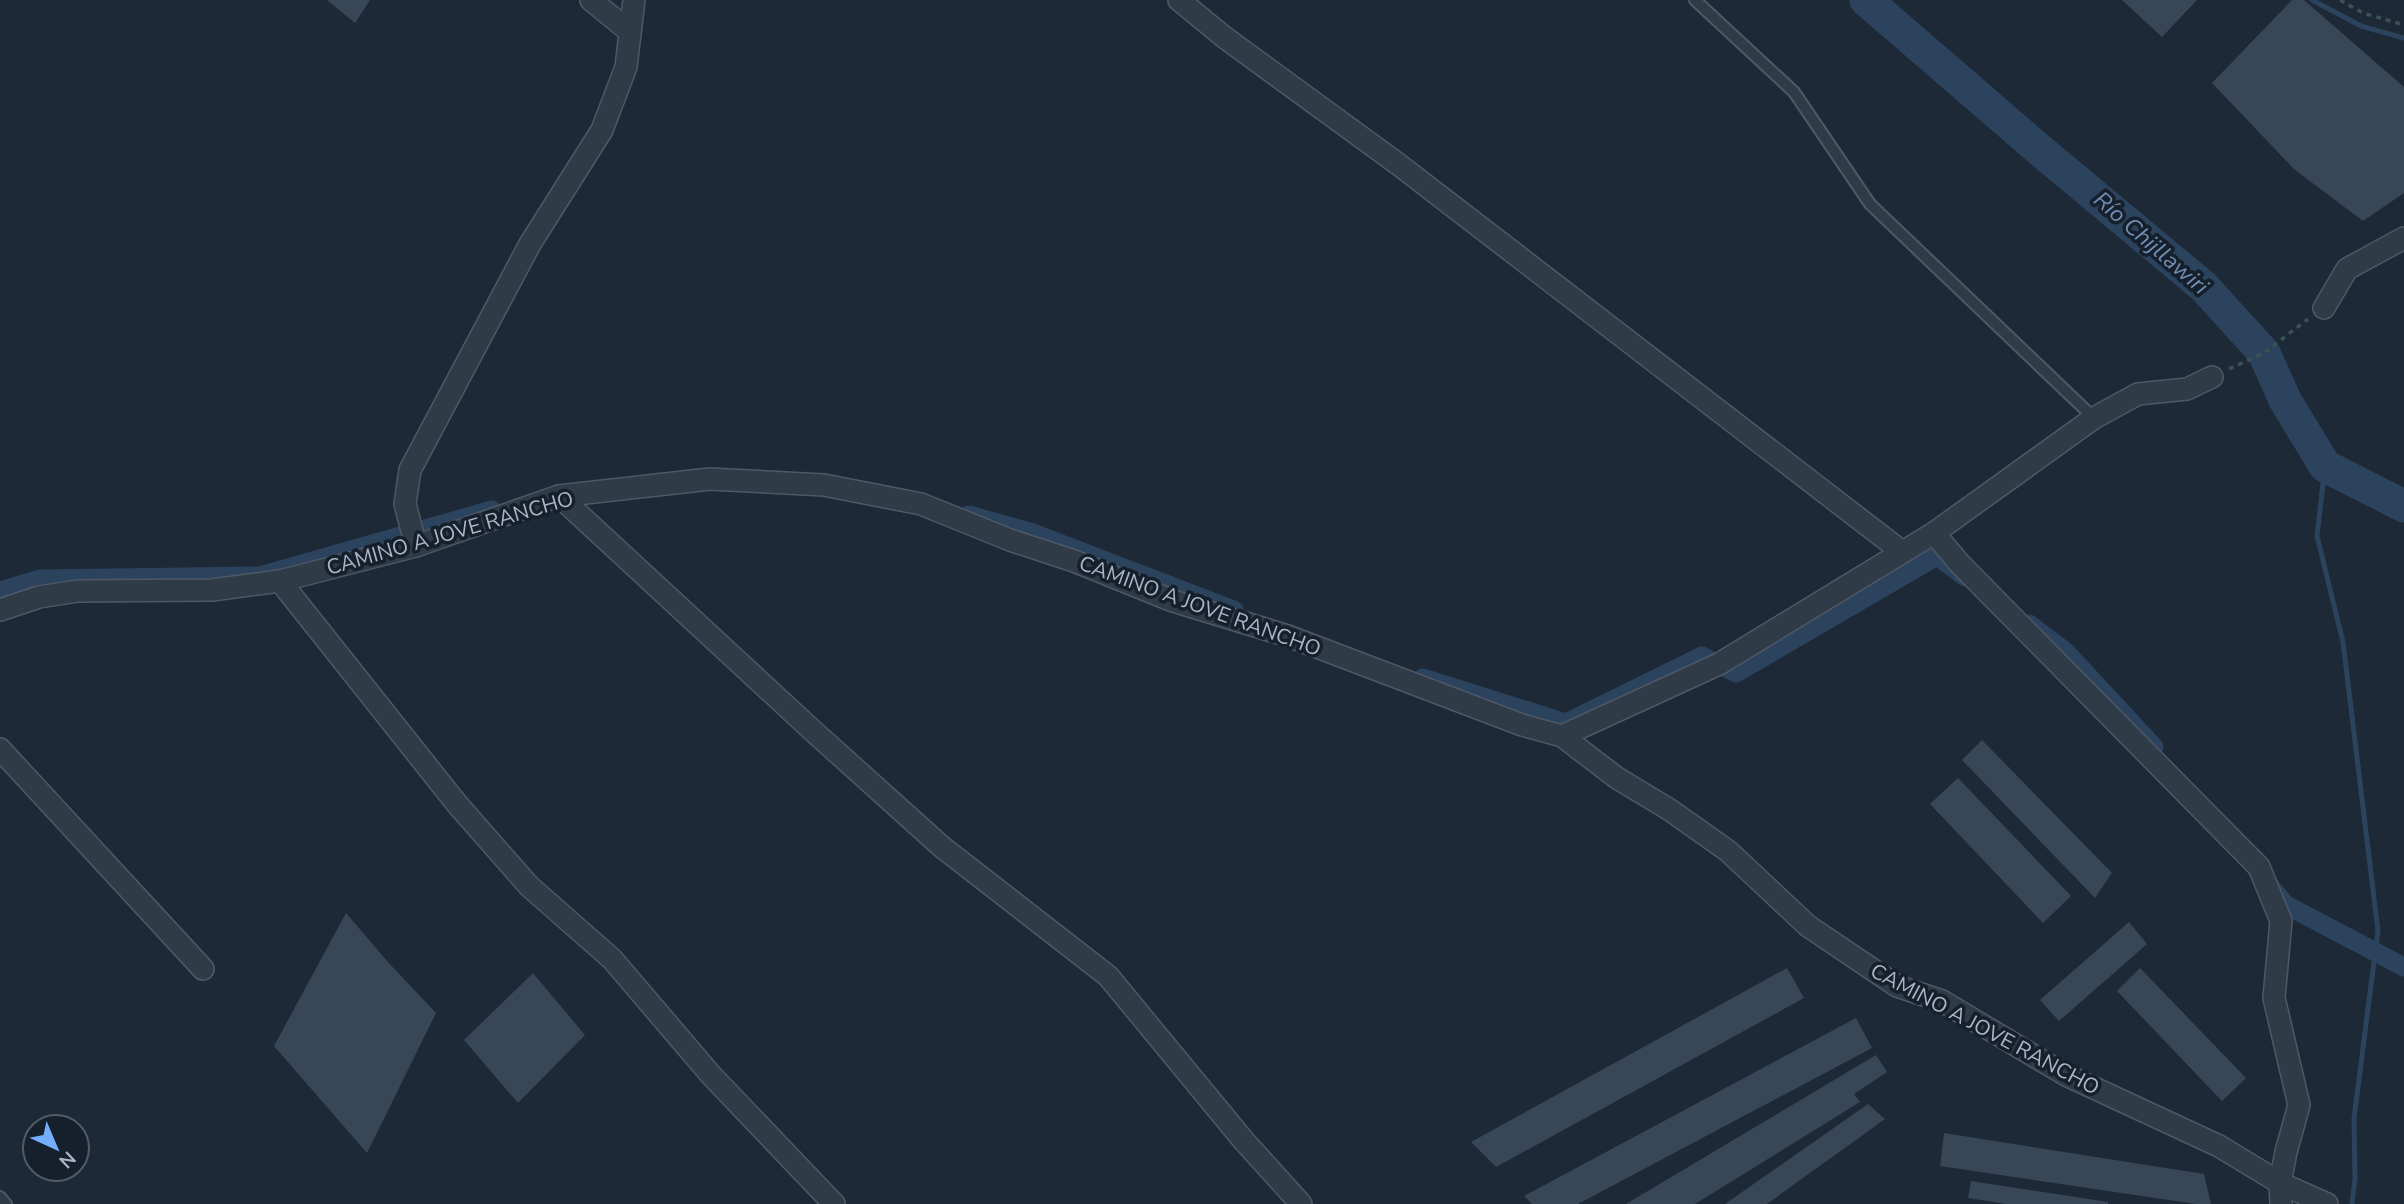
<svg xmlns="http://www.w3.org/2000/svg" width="2404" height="1204" viewBox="0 0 2404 1204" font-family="'Nunito Sans',sans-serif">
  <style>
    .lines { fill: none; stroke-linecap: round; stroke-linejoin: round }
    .stream { stroke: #2c435e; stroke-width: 5 }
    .canal { stroke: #2c435e; stroke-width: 19 }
    .river { stroke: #2c435e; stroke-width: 33 }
    .building { fill: #384758 }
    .lane-casing { stroke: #4e5866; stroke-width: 14 }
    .street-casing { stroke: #4e5866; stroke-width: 24 }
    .path { stroke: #395253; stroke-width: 3.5; stroke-dasharray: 5 5; stroke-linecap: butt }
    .lane { stroke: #303b48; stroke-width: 10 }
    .street { stroke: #303b48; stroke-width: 21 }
    .labels { text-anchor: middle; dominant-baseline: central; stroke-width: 7; stroke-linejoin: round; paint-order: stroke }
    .street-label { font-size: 21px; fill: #aab5c5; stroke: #16202c }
    .water-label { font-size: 23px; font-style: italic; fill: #6f8db1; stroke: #16202c }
  </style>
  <rect width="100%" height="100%" fill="#1d2937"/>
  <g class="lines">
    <g class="stream">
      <path d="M2312,0l49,26 43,12"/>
      <path d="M2325,466l-8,70 26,106 35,289 -24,187 1,61 -3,25"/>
    </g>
    <g class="canal">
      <path d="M969,515l64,18 201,77"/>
      <path d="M0,591l40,-12 220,-3 232,-66"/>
      <path d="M2029,624l36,27 89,96"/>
      <path d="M1423,678l143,45 136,-67 34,17 201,-117 28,21"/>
      <path d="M2270,886l16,19 118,62"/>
    </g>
    <path class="river" d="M1866,0l175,151 163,136 60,66 21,47 40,66 79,40"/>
  </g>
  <g class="building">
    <path d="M327,0h43l-15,23z"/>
    <path d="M2122,0h75l-35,37z"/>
    <path d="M2292,0h12l100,87v106l-41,28 -68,-51 -83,-87z"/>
    <path d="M1982,740l130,133 -17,25 -133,-138z"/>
    <path d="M1958,778l113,118 -28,27 -113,-119z"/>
    <path d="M346,913l41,48 49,52 -69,140 -93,-107z"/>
    <path d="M2129,922l18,22 -88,77 -19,-21z"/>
    <path d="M1787,968l17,30 -308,169 -25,-25z"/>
    <path d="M2140,968l106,110 -24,23 -105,-110z"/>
    <path d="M533,973l52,62 -67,68 -54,-63z"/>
    <path d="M1856,1018l16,30 -294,156h-46l-8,-8z"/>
    <path d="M1876,1055l11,17 -33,22 6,8 -165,102h-69z"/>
    <path d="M1868,1104l17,15 -118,85h-42z"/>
    <path d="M1944,1133l260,41 7,30h-15l-256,-38z"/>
    <path d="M1971,1181l137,21v2h-102l-38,-6z"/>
  </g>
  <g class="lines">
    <g class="lane-casing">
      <g id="lane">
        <path d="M1695,0l99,92 76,112 224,214"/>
        <path d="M0,1197l6,7"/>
      </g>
    </g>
    <g class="street-casing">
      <g id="street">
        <path d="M591,0l38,31"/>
        <path d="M1179,0l45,37 174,127 503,387"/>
        <path d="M2324,308l23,-39 57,-31"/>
        <path d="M559,496l253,234 130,117 166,129 136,165 57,63"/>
        <path d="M1934,533l25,30 300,304 22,54 -7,77 25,107 -13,47 -6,31 1,21"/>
        <path d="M416,546l-11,-42 5,-34 120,-226 72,-114 24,-63 8,-67"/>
        <path d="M280,581l177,223 72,82 83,73 99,116 123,129"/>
        <path d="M0,610l39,-13 39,-6 134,-1 68,-9 136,-35 143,-50 151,-17 114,6 97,19 89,36 64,21 99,40 115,35 234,89 40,11 55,42 53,32 58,41 80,75 89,60 45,15 124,74 153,71 61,37 47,21"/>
        <path d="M1562,736l157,-72 215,-131 160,-115 44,-24 49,-5 25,-12"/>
        <path d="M0,749l203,220"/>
      </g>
    </g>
    <g class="path">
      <path d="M2340,0l23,13 41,12"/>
      <path d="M2229,369l35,-16 44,-34"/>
    </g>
    <use href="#lane" class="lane"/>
    <use href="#street" class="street"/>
  </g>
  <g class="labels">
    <g class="street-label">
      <text transform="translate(450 533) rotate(-16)">CAMINO A JOVE RANCHO</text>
      <text transform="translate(1200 606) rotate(20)">CAMINO A JOVE RANCHO</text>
      <text transform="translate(1985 1029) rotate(28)">CAMINO A JOVE RANCHO</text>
    </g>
    <g class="water-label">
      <text transform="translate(2151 243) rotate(41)">Río Chijllawiri</text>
    </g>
  </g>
  <g transform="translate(56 1148) rotate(136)"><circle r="33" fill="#16202c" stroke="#515c69" stroke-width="2"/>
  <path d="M0-5L12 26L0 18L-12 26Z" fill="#75aeff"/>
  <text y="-10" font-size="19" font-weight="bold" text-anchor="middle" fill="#aab5c5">N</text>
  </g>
</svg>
